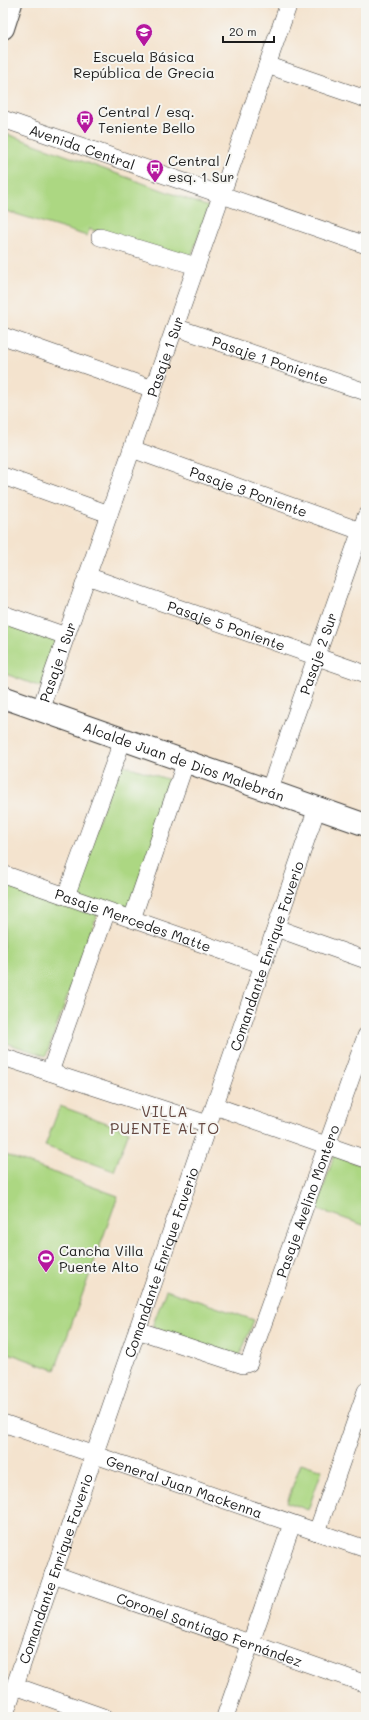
<svg xmlns="http://www.w3.org/2000/svg" width="369" height="1720" viewBox="0 0 369 1720" font-family="Mali,sans-serif">
  <style>
    .green { fill: #acd782; stroke: #647a4f }
    .lines { fill: none; stroke-linecap: round; stroke-linejoin: round }
    .street-casing { stroke: #3c3a37; stroke-width: 18 }
    .secondary-casing { stroke: #3c3a37; stroke-width: 24 }
    .street { stroke: #fff; stroke-width: 17 }
    .secondary { stroke: #fff; stroke-width: 22 }
    .labels { text-anchor: middle; dominant-baseline: central; stroke-width: 4; stroke-linejoin: round; paint-order: stroke }
    .poi-label { font-size: 14px; fill: #1c1c1c; stroke: #f6f6f2; text-anchor: start }
    .street-label { font-size: 14px; fill: #1c1c1c; stroke: #f6f6f2 }
    .neighbourhood-label { font-size: 15px; letter-spacing: 1px; fill: #644740; stroke: #f6f6f2 }
  </style>
  <rect width="100%" height="100%" fill="#f6f6f2"/>
  <filter id="ink" filterUnits="userSpaceOnUse"><feTurbulence type="fractalNoise" baseFrequency=".025" numOctaves="2"/><feDisplacementMap in="SourceGraphic" scale="8" xChannelSelector="R" yChannelSelector="G"/><feConvolveMatrix kernelMatrix="1 2 1 2 8 2 1 2 1" color-interpolation-filters="sRGB"/></filter>
  <filter id="wash" filterUnits="userSpaceOnUse"><feTurbulence type="fractalNoise" baseFrequency=".012" numOctaves="4" result="noise"/><feDisplacementMap in="SourceGraphic" scale="16" xChannelSelector="R" yChannelSelector="G"/><feGaussianBlur stdDeviation="0.9" result="paint"/><feColorMatrix in="noise" values="0 0 0 0 0 0 0 0 0 0 0 0 0 0 0 0 0 1.4 0 .05"/><feComposite in="paint" operator="in"/></filter>
  <g filter="url(#wash)">
    <rect width="100%" height="100%" fill="#f4e3ce"/>
    <g class="green">
      <path d="M4,133l205,74 -18,50 -102,-28 -2,7 -84,-26v-73z"/>
      <path d="M3,620l55,19 -17,48 -38,-14z"/>
      <path d="M118,763l58,19 -44,128 -30,-9 -56,155 -43,-14v-161l68,22z"/>
      <path d="M60,1106l69,25 -15,40 -69,-25z"/>
      <path d="M3,1154l115,42 -63,174 -52,-19z"/>
      <path d="M334,1155l32,12v59l-49,-17z"/>
      <path d="M166,1290l88,30 -15,38 -87,-31z"/>
      <path d="M301,1463l21,7 -14,40 -21,-8z"/>
    </g>
  </g>
  <g filter="url(#ink)">
    <g class="lines">
      <g class="street-casing">
        <g id="street">
          <path d="M267,65l99,34"/>
          <path id="s1" d="M3,119l363,126"/>
          <path d="M100,237l96,29"/>
          <path id="s2" d="M175,327l191,65"/>
          <path d="M3,336l150,53"/>
          <path id="s3" d="M132,449l234,84"/>
          <path d="M3,476l106,38"/>
          <path id="s4" d="M87,576l279,98"/>
          <path d="M3,614l63,22"/>
          <path id="s5" d="M40,710l249,-707"/>
          <path id="s6" d="M269,791l97,-275"/>
          <path id="s7" d="M3,874l260,91"/>
          <path d="M66,896l57,-157"/>
          <path d="M132,919l54,-158"/>
          <path d="M276,928l90,32"/>
          <path d="M3,1057l205,67"/>
          <path d="M50,1072l57,-161"/>
          <path d="M215,1106l151,53"/>
          <path id="s8" d="M137,1330l103,34 3,1 6,-2 117,-327"/>
          <path id="s9" d="M3,1423l363,126"/>
          <path d="M317,1532l49,-141"/>
          <path id="s10" d="M53,1574l313,110"/>
          <path d="M15,1686l88,31"/>
          <path id="s11" d="M4,1717l313,-909"/>
          <path d="M225,1717l67,-193"/>
        </g>
      </g>
      <g class="secondary-casing">
        <g id="secondary">
          <path d="M3,28l8,-25"/>
          <path id="s12" d="M3,697l363,128"/>
        </g>
      </g>
      <use href="#street" class="street"/>
      <use href="#secondary" class="secondary"/>
    </g>
  </g>
  <defs>
    <g id="school-pin" transform="scale(0.9)"><path d="M0 17L-7.5 6A9.5 9.5 0 1 1 7.5 6Z" fill="#b5179e" stroke="#f6f6f2"/><path d="M0-5L7-2L0 1L-7-2ZM-4 1L0 2.5L4 1V4Q0 6-4 4Z" fill="#fff"/></g>
    <g id="bus-pin" transform="scale(0.9)"><path d="M0 17L-7.5 6A9.5 9.5 0 1 1 7.5 6Z" fill="#b5179e" stroke="#f6f6f2"/><path d="M-5-6H5V4H4V6H2V4H-2V6H-4V4H-5ZM-3.5-4V0h7V-4ZM-3.5 1.2v1.5H-2V1.2ZM2 1.2v1.5H3.5V1.2Z" fill="#fff"/></g>
    <g id="stadium-pin" transform="scale(0.9)"><path d="M0 17L-7.5 6A9.5 9.5 0 1 1 7.5 6Z" fill="#b5179e" stroke="#f6f6f2"/><path d="M0-5a6.5 5 0 1 0 0 10a6.5 5 0 1 0 0-10ZM-3.5-1.8h7v3.6h-7Z" fill="#fff"/></g>
  </defs>
  <g fill-rule="evenodd">
    <use href="#school-pin" x="144" y="32"/>
    <use href="#bus-pin" x="85" y="119"/>
    <use href="#bus-pin" x="155" y="168"/>
    <use href="#stadium-pin" x="46" y="1258"/>
  </g>
  <g class="labels">
    <g class="poi-label">
      <text x="144" y="56" text-anchor="middle">Escuela Básica<tspan x="144" dy="16">República de Grecia</tspan></text>
      <text x="98" y="111">Central / esq.<tspan x="98" dy="16">Teniente Bello</tspan></text>
      <text x="168" y="160">Central /<tspan x="168" dy="16">esq. 1 Sur</tspan></text>
      <text x="59" y="1250">Cancha Villa<tspan x="59" dy="16">Puente Alto</tspan></text>
    </g>
    <g class="street-label">
      <text stroke="none"><textPath href="#s1" startOffset="84">Avenida Central</textPath></text>
      <text stroke="none"><textPath href="#s5" startOffset="375">Pasaje 1 Sur</textPath></text>
      <text stroke="none"><textPath href="#s2" startOffset="101">Pasaje 1 Poniente</textPath></text>
      <text stroke="none"><textPath href="#s3" startOffset="124">Pasaje 3 Poniente</textPath></text>
      <text stroke="none"><textPath href="#s4" startOffset="148">Pasaje 5 Poniente</textPath></text>
      <text stroke="none"><textPath href="#s6" startOffset="146">Pasaje 2 Sur</textPath></text>
      <text stroke="none"><textPath href="#s5" startOffset="51">Pasaje 1 Sur</textPath></text>
      <text stroke="none"><textPath href="#s12" startOffset="192">Alcalde Juan de Dios Malebrán</textPath></text>
      <text stroke="none"><textPath href="#s7" startOffset="138">Pasaje Mercedes Matte</textPath></text>
      <text stroke="none"><textPath href="#s11" startOffset="805">Comandante Enrique Faverio</textPath></text>
      <text stroke="none"><textPath href="#s8" startOffset="290">Pasaje Avelino Montero</textPath></text>
      <text stroke="none"><textPath href="#s11" startOffset="481">Comandante Enrique Faverio</textPath></text>
      <text stroke="none"><textPath href="#s9" startOffset="192">General Juan Mackenna</textPath></text>
      <text stroke="none"><textPath href="#s11" startOffset="157">Comandante Enrique Faverio</textPath></text>
      <text stroke="none"><textPath href="#s10" startOffset="166">Coronel Santiago Fernández</textPath></text>
    </g>
    <g class="neighbourhood-label">
      <text x="165" y="1111">VILLA<tspan x="165" dy="17">PUENTE ALTO</tspan></text>
    </g>
  </g>
  <rect width="369" height="1720" fill="none" stroke="#f6f6f2" stroke-width="16"/>
  <path d="M223 36v6h51v-6" fill="none" stroke="#1c1c1c" stroke-width="2"/>
  <text x="229" y="36" font-size="12" fill="#1c1c1c" stroke="#f6f6f2" stroke-width="3" paint-order="stroke">20 m</text>
</svg>
